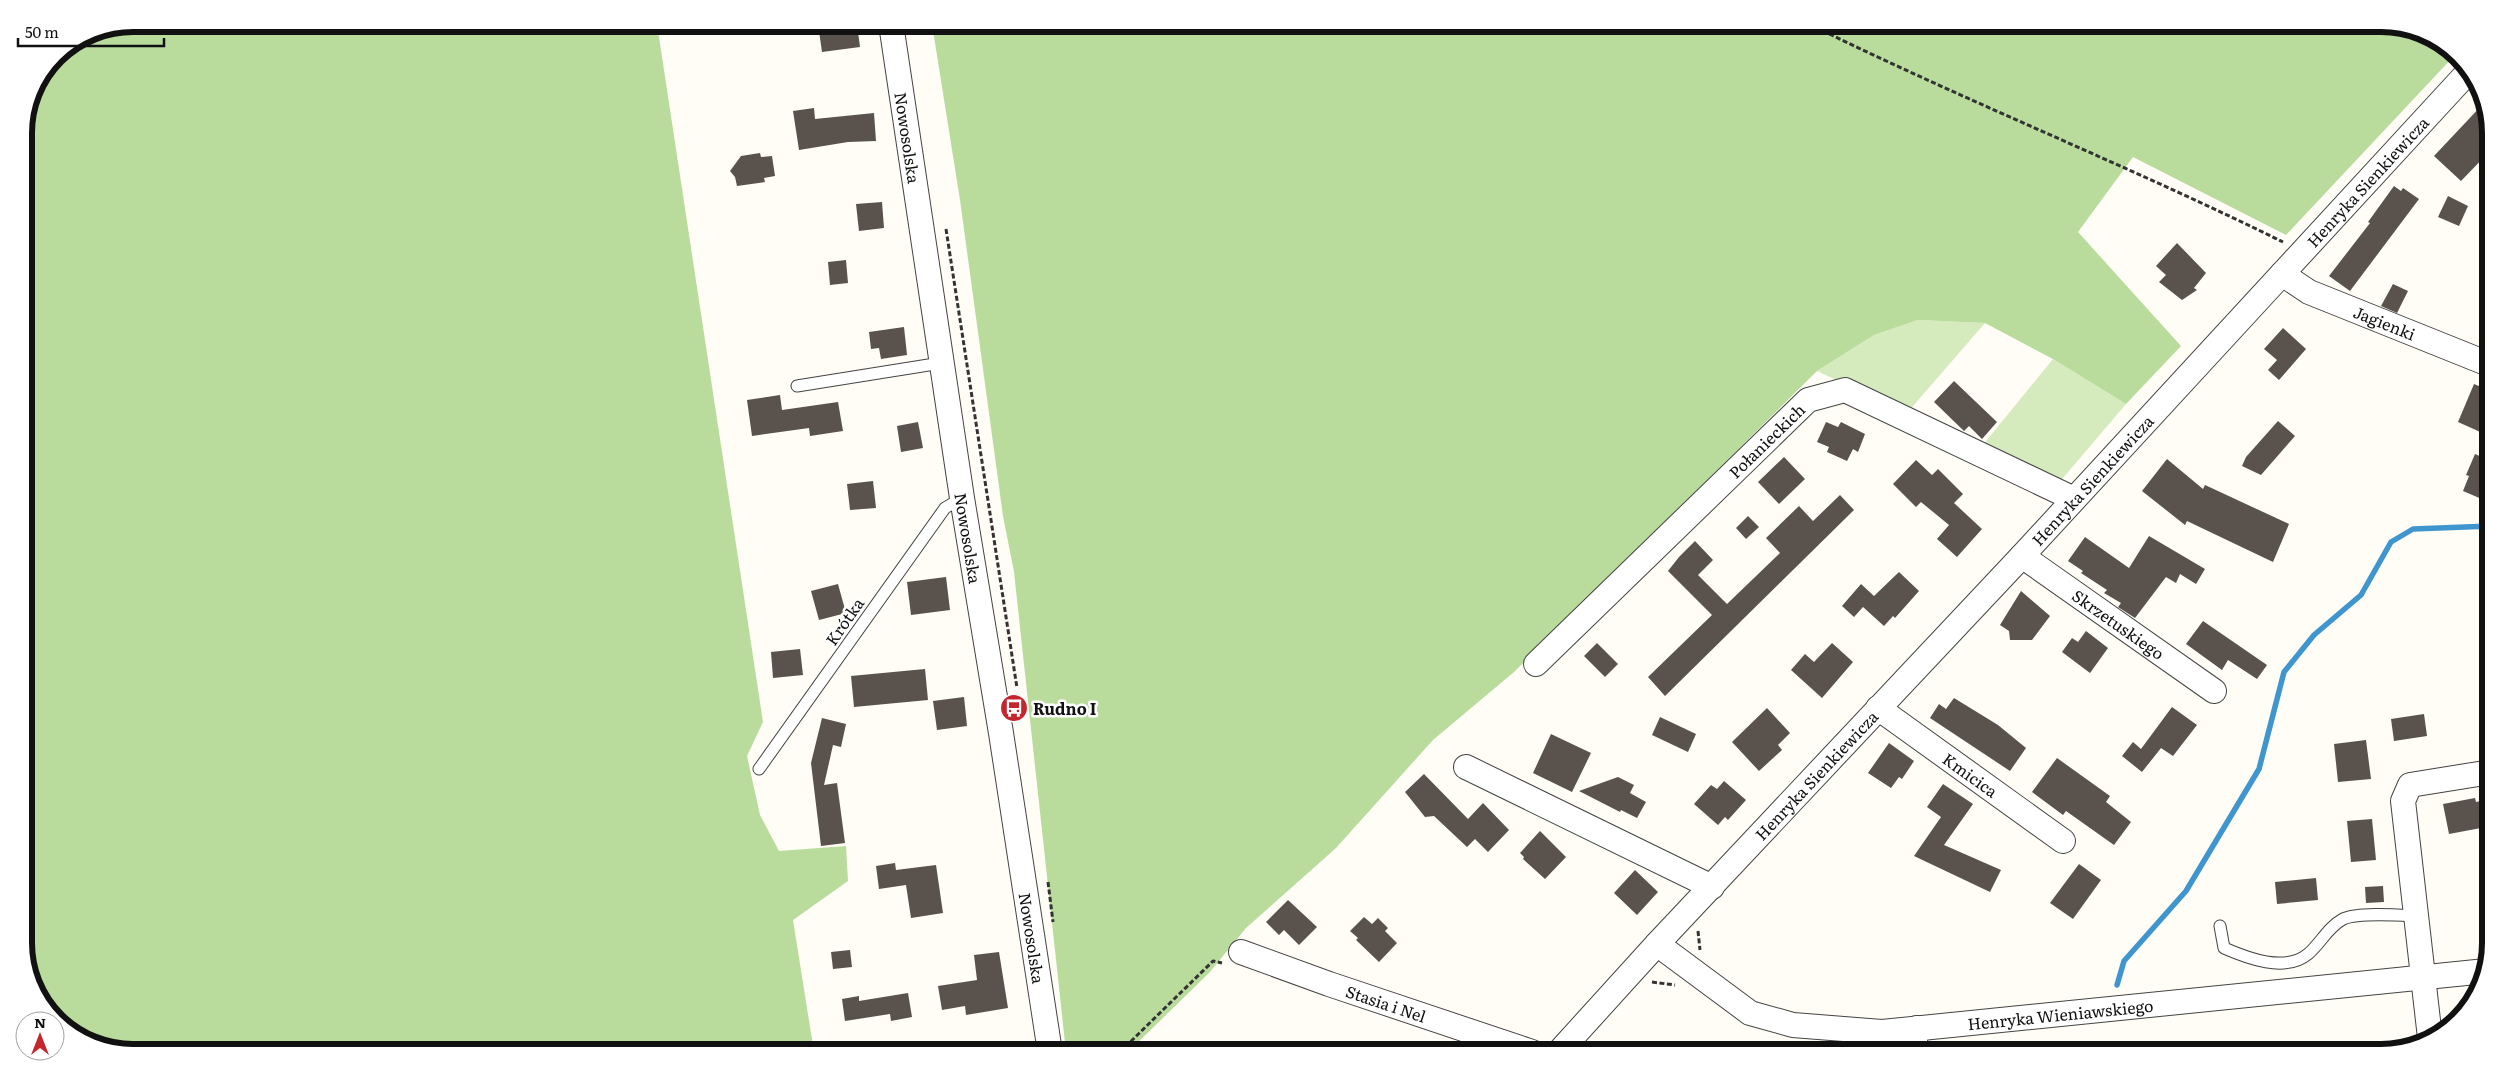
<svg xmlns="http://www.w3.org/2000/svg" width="2515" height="1076" viewBox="0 0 2515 1076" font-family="Literata,serif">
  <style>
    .green { fill: #d5ebbd }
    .forest { fill: #b9dc9c }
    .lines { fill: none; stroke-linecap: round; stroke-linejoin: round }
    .stream { stroke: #3f96cf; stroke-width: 5.5 }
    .building { fill: #5a524d }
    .lane-casing { stroke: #444; stroke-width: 13 }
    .street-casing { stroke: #444; stroke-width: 26 }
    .path { stroke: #333; stroke-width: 3; stroke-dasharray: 5 2.5; stroke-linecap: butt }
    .lane { stroke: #fff; stroke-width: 11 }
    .street { stroke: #fff; stroke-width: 24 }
    .labels { text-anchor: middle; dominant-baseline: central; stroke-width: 5; stroke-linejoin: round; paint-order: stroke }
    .street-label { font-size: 16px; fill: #111; stroke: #fff }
    .poi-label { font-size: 16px; font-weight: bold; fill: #111; stroke: #fff; text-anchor: start }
    .rim { fill: none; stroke: #111; stroke-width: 6 }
  </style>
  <rect width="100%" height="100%" fill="#fffdf5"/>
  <g class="green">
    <path d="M1918,320l67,3 -78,90 -90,-42 57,-36z"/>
    <path d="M2053,359l73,45 -69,81 -75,-39z"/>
  </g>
  <g class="forest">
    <path d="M134,24h523l106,698 -16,34 13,59 19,36 67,-5 2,35 -55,39 21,132h-680l-42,-8 -46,-35 -22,-59v-823l8,-36 24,-35 36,-24z"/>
    <path d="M932,24h1449l42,8 31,24 -168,179 -153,-78 -55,75 103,114 -55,58 -73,-45 -68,-36 -67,-3 -44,15 -57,36 -303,301 -81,68 -97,108 -90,80 -37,45 -81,79h-62l-52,-480 -11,-56 -43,-316z"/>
  </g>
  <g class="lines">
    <g class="stream">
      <path d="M2117,985l7,-24 62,-70 73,-122 25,-97 30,-37 47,-40 30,-53 22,-13 78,-3"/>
      <path d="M2106,1052l5,-8"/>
    </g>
  </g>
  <g class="building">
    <path d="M818,24h39l3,23 -38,5z"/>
    <path d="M2483,104l8,23v23l-30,31 -27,-25z"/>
    <path d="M814,108l1,11 59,-6 2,28 -28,1 -49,8 -6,-39z"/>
    <path d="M760,153l1,4 11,-1 3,20 -11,2 1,4 -28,4 -2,-9 -5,-6 11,-15z"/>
    <path d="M2394,186l7,5 2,-3 16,11 -69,92 -21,-15 41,-53 -2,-1z"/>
    <path d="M2448,196l20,10 -9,20 -21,-9z"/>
    <path d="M882,202l2,26 -25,3 -3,-27z"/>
    <path d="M2177,243l29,30 -12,15 3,2 -15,10 -23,-18 7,-7 -10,-9z"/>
    <path d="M846,260l2,23 -18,2 -2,-23z"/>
    <path d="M2393,284l15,7 -11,22 -16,-7z"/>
    <path d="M904,327l3,28 -26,4 -2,-11 -8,1 -2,-17z"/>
    <path d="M2283,328l23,21 -27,31 -11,-10 9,-10 -13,-11z"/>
    <path d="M1954,381l43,41 -15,17 -13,-13 -5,5 -30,-29z"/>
    <path d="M2474,384l17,7v34l-4,10 -29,-13z"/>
    <path d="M780,395l2,15 56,-8 5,29 -33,5 -1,-8 -57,8 -5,-36z"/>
    <path d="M2278,421l17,15 -34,39 -19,-9 4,-9z"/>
    <path d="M918,422l5,26 -22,4 -4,-26z"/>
    <path d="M1826,422l12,5 3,-5 24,12 -7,18 -5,-3 -6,12 -20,-9 2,-5 -12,-5z"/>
    <path d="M2475,454l16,7v42l-28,-12 6,-15 -3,-1z"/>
    <path d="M1784,457l21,22 -26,25 -21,-22z"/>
    <path d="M2167,459l36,30 2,-4 84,39 -16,38 -86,-41 -2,4 -43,-34z"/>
    <path d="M1916,460l16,15 6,-6 25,25 -9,9 28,26 -25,28 -20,-18 12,-14 -28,-23 -5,5 -23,-23z"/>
    <path d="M873,481l3,27 -26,2 -3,-26z"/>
    <path d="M1840,495l14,15 -189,186 -17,-19 64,-62 -44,-44 11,-14 16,-16 18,19 -15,15 29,29 53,-51 -14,-15 33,-32 14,15z"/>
    <path d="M1748,516l11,11 -13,12 -10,-11z"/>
    <path d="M2149,536l56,33 -9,15 -16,-10 -4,9 -10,-6 -31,41 -17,-11 3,-4 -17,-10 3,-3 -26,-17 2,-2 -15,-10 17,-24 44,31z"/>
    <path d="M1899,572l20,19 -24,27 -2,-2 -9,10 -21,-19 -9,10 -12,-11 19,-22 13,12z"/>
    <path d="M946,577l4,33 -39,5 -4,-33z"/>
    <path d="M838,584l8,29 -27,7 -8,-29z"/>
    <path d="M2021,591l29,25 -18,24h-22l-1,-9 -9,-6z"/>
    <path d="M2203,621l64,44 -10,14 -29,-19 -6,10 -36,-26z"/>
    <path d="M2086,631l22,17 -18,25 -28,-21 10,-14 6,4z"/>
    <path d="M1597,643l21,21 -13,13 -21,-21z"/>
    <path d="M1832,643l21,19 -31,36 -31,-28 14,-16 9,8z"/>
    <path d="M800,649l3,26 -30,3 -2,-26z"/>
    <path d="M925,669l3,31 -74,7 -3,-31z"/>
    <path d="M964,697l3,29 -30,4 -4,-29z"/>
    <path d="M1954,698l44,27 28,23 -16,23 -80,-53 9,-14 7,5z"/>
    <path d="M2172,707l25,18 -24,31 -12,-8 -19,24 -20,-16 11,-14 8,7z"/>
    <path d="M1767,708l23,25 -12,12 4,5 -23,21 -27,-29z"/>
    <path d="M2424,714l3,22 -33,5 -3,-22z"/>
    <path d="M1660,717l36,17 -8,18 -36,-17z"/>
    <path d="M822,718l24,6 -5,23 -8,-2 -9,40 13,-2 8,60 -24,3 -10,-83z"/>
    <path d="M1551,734l40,19 -19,39 -39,-19z"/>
    <path d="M2366,740l5,39 -33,3 -4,-38z"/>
    <path d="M1889,743l25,18 -12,18 -3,-2 -8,11 -23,-15z"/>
    <path d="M2057,758l53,38 -4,6 25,20 -17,23 -48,-34 -3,4 -31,-23z"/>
    <path d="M1424,774l44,45 15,-16 26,27 -21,22 -13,-13 -8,8 -33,-31 -9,1 -20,-25z"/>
    <path d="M1618,777l16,8 -4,8 16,9 -9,16 -16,-8 -1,2 -41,-21z"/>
    <path d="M1724,781l22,19 -18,20 -3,-3 -7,8 -24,-21 17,-19 6,4z"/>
    <path d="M1943,784l30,20 -29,41 57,25 -11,22 -76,-36 27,-39 -14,-10z"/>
    <path d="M2475,798l1,4 13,-3 2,24 -10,2v3l-32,6 -6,-30z"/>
    <path d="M2372,819l4,41 -25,2 -4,-41z"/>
    <path d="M1540,831l26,26 -21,22 -22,-20 1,-2 -4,-4z"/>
    <path d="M895,863l1,7 40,-5 7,48 -32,5 -5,-33 -27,4 -3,-23z"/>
    <path d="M2079,864l22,16 -28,39 -23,-16z"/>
    <path d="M1635,870l23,22 -21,23 -23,-22z"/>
    <path d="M2316,878l2,22 -41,4 -2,-22z"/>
    <path d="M2383,886l1,16 -18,1 -1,-16z"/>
    <path d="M1288,900l29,27 -18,18 -15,-15 -5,5 -13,-13z"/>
    <path d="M1364,917l8,7 6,-6 10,10 -3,3 12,12 -18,19 -23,-22 2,-2 -8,-7z"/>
    <path d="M850,950l2,17 -19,2 -2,-17z"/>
    <path d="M999,952l9,56 -42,7 -1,-9 -23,4 -4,-24 39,-6 -3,-25z"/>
    <path d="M908,993l4,24 -21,4 -1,-7 -45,7 -3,-22 17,-3v5z"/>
  </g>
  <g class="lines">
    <g class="lane-casing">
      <g id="lane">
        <path d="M797,386l144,-23"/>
        <path d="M759,769l186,-261 17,-10"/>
        <path d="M2220,926l4,22c23,10 61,25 84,6 13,-11 19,-26 35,-35 15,-7 55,-4 73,-3"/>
      </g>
    </g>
    <g class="street-casing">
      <g id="street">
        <path id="s1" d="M891,24l71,474 39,235 49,319"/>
        <path id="s2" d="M2282,274l27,18 182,73"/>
        <path id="s3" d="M2022,556l192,135"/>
        <path id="s4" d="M1536,664l272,-264 37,-10 229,109"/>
        <path id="s5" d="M1878,708l185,133"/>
        <path d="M1466,767l246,120"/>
        <path id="s6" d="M1657,944l93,69 43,12 89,7 604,-61"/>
        <path id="s7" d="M1241,952l88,32 203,68"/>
        <path d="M2430,1038l-27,-237 7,-16 81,-13"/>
        <path id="s8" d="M1559,1052l98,-108 365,-388 448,-486"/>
        <path d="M1913,1052l4,-24"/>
      </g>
    </g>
    <g class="path">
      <path d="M1071,24l4,10"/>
      <path d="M1809,24c156,77 318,141 474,218"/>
      <path d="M946,229l71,459"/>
      <path d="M1048,882l5,40"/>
      <path d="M1698,931l2,19"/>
      <path d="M1652,982l23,3"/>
      <path d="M1120,1052l93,-91 9,2"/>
    </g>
    <use href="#lane" class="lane"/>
    <use href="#street" class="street"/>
  </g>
  <defs>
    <g id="bus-disc" transform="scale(1.4375)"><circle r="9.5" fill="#c4262e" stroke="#fff"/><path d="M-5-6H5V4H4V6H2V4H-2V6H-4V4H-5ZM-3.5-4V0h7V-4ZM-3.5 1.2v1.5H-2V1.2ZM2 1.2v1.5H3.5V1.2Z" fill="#fff"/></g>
  </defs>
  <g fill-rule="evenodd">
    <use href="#bus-disc" x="1014" y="708"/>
  </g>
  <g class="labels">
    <g class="street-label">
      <text stroke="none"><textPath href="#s1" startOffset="115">Nowosolska</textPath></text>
      <text stroke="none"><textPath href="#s8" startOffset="1188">Henryka Sienkiewicza</textPath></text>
      <text stroke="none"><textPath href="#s2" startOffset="114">Jagienki</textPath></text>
      <text stroke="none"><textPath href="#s4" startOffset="321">Połanieckich</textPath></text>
      <text stroke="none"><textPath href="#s8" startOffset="782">Henryka Sienkiewicza</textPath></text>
      <text stroke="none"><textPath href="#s1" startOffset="520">Nowosolska</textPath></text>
      <text transform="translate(844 621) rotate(-55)">Krótka</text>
      <text stroke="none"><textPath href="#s3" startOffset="118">Skrzetuskiego</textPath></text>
      <text stroke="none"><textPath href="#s5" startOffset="114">Kmicica</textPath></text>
      <text stroke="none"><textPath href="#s8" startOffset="378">Henryka Sienkiewicza</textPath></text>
      <text stroke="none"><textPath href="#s1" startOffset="925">Nowosolska</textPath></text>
      <text stroke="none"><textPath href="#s7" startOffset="154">Stasia i Nel</textPath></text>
      <text stroke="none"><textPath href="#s6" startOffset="429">Henryka Wieniawskiego</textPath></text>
    </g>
    <g class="poi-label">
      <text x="1033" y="708">Rudno I</text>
    </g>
  </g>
  <path d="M0 0H2515V1076H0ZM133 32H2381A101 101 0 0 1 2482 133V943A101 101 0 0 1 2381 1044H133A101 101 0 0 1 32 943V133A101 101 0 0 1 133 32Z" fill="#fff" fill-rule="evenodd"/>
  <path class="rim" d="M133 32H2381A101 101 0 0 1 2482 133V943A101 101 0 0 1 2381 1044H133A101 101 0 0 1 32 943V133A101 101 0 0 1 133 32Z"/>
  <g transform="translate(40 1036)"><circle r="24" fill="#ffffff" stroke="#a0a0a0"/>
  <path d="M0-4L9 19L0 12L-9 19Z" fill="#c4262e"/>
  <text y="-8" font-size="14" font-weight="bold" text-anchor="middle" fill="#111111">N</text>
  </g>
  <path d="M18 38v8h146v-8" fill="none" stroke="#111111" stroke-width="2.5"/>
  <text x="25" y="38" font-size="15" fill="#111111" stroke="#ffffff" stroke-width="4" paint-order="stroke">50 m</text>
</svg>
